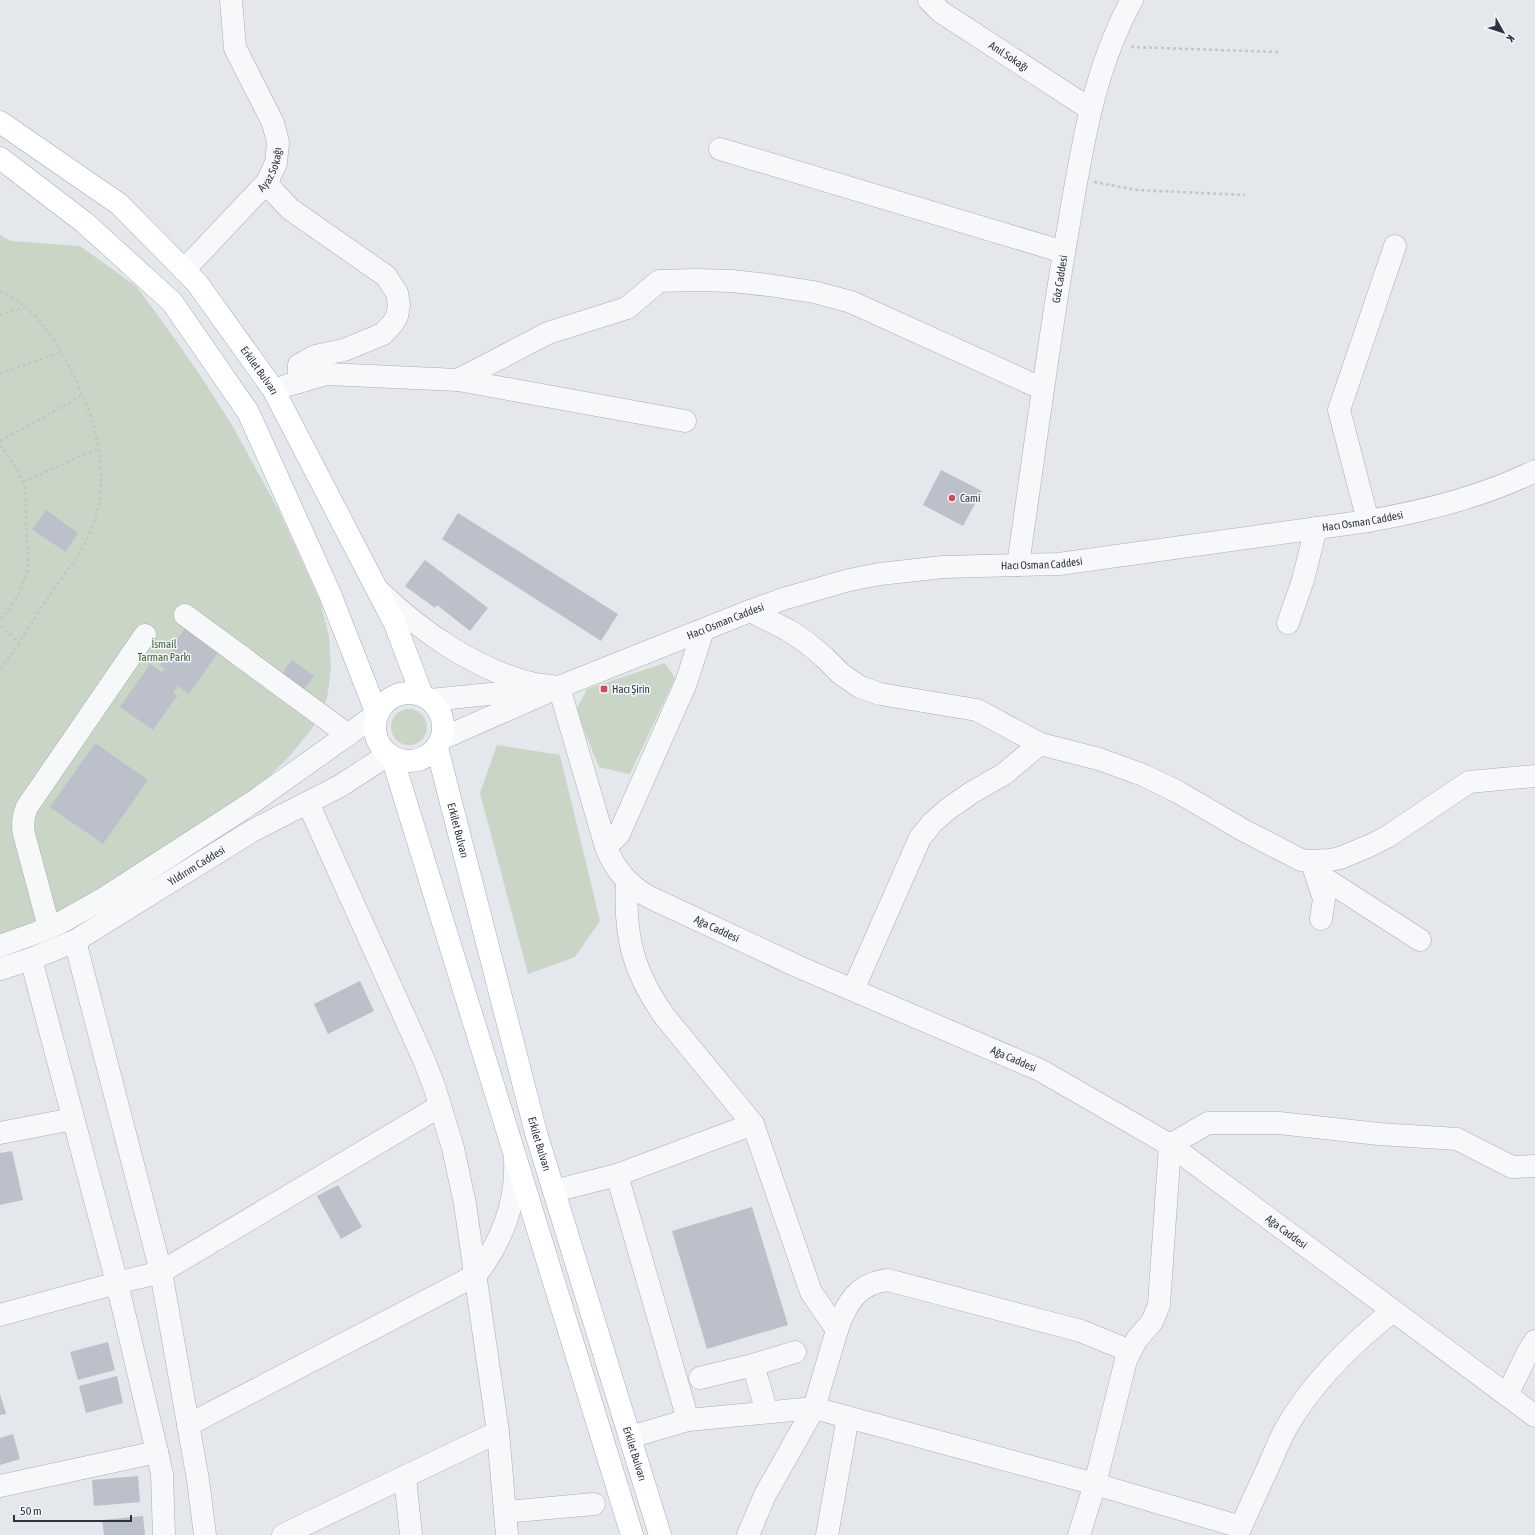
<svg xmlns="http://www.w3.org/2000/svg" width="1535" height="1535" viewBox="0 0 1535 1535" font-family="'Asap Condensed',sans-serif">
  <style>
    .green { fill: #c9d6c5 }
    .building { fill: #bbc0ca }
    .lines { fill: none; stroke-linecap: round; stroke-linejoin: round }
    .minor-casing { stroke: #a9aeb7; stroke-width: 23 }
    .major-casing { stroke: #a3abb8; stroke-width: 23 }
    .path { stroke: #c2c5cb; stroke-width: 2.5; stroke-dasharray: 3 3; stroke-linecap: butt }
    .minor { stroke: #f7f8fa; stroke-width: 22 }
    .major { stroke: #fff; stroke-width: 22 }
    .poi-dot { fill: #d1495b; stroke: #f4f6f9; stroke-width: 1.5 }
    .labels { text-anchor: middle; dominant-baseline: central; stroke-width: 3; stroke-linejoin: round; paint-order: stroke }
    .street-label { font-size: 11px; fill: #2b3445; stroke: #f4f6f9 }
    .poi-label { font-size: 11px; fill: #2b3445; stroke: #f4f6f9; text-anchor: start }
    .park-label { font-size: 11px; fill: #3f6138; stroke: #f4f6f9 }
  </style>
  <rect width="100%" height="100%" fill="#e4e7ec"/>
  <g class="green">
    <path d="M0,235l11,6 69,5 57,41 33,45 32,46 30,47 47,86 41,90 9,35 2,33 -4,29 -6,15 -8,14 -24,30 -33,32 -67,47 -110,65 -40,19 -39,17z"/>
    <path d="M665,663l10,15 -45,96 -31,-7 -23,-57 11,-21z"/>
    <circle cx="409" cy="727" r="18"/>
    <path d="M497,745l63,10 40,166 -25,36 -47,17 -48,-181z"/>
  </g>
  <g class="building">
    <path d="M941,470l41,21 -19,35 -40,-21z"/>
    <path d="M46,510l32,23 -13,19 -33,-23z"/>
    <path d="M458,513l160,101 -17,27 -159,-102z"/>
    <path d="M425,560l63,48 -18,23 -33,-26 -2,3 -30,-22z"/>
    <path d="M186,627l33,24 -30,43 -11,-8 -5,7 4,3 -24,34 -33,-23 30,-43 12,8 3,-3 -5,-4z"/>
    <path d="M292,660l22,16 -11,14 -22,-15z"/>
    <path d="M95,743l53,37 -45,64 -53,-37z"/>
    <path d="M360,981l14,30 -46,23 -14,-30z"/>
    <path d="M12,1151l11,49 -23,5v-52z"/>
    <path d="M338,1185l24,42 -21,12 -24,-43z"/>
    <path d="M752,1207l36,118 -81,24 -35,-118z"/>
    <path d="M108,1342l7,28 -37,10 -8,-28z"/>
    <path d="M117,1376l6,27 -37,10 -7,-27z"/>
    <path d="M0,1394l6,20 -6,1z"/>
    <path d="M13,1434l7,25 -20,6v-27z"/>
    <path d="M138,1476l2,26 -46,4 -2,-26z"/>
    <path d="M143,1516l2,19h-41l-2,-15z"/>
  </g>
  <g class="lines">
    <g class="minor-casing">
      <g id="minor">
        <path id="s1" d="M929,0l12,12 149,97"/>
        <path d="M720,149l344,103"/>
        <path d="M267,182l7,10 16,17 96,67 11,17 2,12 -2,11 -4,7 -10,11 -39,16 -29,6 -16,9v17"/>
        <path id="s2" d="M184,270l83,-88 9,-19 2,-21 -5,-19 -38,-75 -4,-48"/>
        <path d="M285,386l42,-12 131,6"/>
        <path d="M685,421l-227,-41 90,-47 79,-25 32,-27 36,-1 37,1 36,4 46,7 37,10 192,87"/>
        <path d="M1368,521l-29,-111 56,-164"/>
        <path id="s3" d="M1018,565c16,-110 30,-220 49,-330 14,-80 25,-163 65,-235"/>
        <path d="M378,590c42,41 98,80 156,94 8,1 17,2 25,3"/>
        <path d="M750,611l38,19 18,12 18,15 17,17 19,13 20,7 97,16 63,34 59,15 44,16 35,17 65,38 58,30 10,1 19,-1 10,-2 29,-12 18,-9 82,-55 66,-6"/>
        <path d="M185,615l163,120"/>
        <path d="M1288,623l15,-43 13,-52"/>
        <path id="s4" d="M559,687l47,160c9,23 22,38 43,50l150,70 241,103 130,75 365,271"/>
        <path d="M430,700l110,-11"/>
        <path id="s5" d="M441,739l118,-52 191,-76 33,-12 66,-19 31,-6 63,-7 116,-3 309,-43c58,-10 114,-24 167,-50"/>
        <path d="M308,803l116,257 11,29 18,59 12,56 33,228 9,103"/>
        <path d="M606,847l13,-13 67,-151 17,-53"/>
        <path d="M1314,869l10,30 -3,20"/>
        <path d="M1316,873l104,67"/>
        <path d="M627,882c-3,54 6,90 38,135l88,107"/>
        <path d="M49,927l-25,-93c-2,-10 -1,-18 3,-27l118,-172"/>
        <path d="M75,941l86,331 37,208 7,55"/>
        <path d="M0,946l36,-13 24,-10 46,-26 147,-95 124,-88"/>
        <path d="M31,959l86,324 40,169 5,22 2,61"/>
        <path id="s6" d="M0,969l31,-10 44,-18 177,-110 88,-45 49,-32"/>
        <path d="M853,990l67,-152 13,-16 15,-13 23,-16 33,-19 36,-30"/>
        <path d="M0,1133l73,-14"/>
        <path d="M617,1175l71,245"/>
        <path d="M554,1191l63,-16 136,-51 58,168 26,38 -23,78 -49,87 -17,40"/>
        <path d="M0,1315l117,-32 44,-11 279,-166"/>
        <path d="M837,1330c9,-27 21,-47 51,-50l193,51 49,20"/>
        <path d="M753,1365l14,47"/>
        <path d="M700,1378l53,-13 42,-13"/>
        <path d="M1507,1395l21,-43 7,-11"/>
        <path d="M188,1425l288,-150c26,-34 41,-72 39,-115"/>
        <path d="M630,1437l58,-17 126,-12 281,76 146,43c9,-21 19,-42 29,-64 5,-11 9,-22 15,-33 27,-48 66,-86 108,-119"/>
        <path d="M405,1477l6,58"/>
        <path d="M0,1486l157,-34"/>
        <path d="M505,1512l89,-8"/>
        <path d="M283,1535l215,-103"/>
        <path d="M827,1535l21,-118"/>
        <path d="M1079,1535l16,-51 31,-124 11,-21 15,-17 7,-17 11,-160 38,-22h71l100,11 78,5 55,28 23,-1"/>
      </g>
    </g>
    <g class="major-casing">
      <g id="major">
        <path id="s7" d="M0,122l119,82 78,79 76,106 122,235 27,71"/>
        <path d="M0,158l85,65 87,79 76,110 82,182 47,120"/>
        <circle cx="409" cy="727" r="34"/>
        <path id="s8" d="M437,748l99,385 124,402"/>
        <path d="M392,757l240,778"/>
      </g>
    </g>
    <g class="path">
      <path d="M1131,47l147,5"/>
      <path d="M1094,182l43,8 108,5"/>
      <path d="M0,291c34,15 53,46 70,77 27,53 45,114 17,171 -9,20 -25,37 -37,55 -10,16 -21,33 -31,49 -6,9 -12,19 -19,27"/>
      <path d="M0,315l24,-8"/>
      <path d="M0,373l61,-21"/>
      <path d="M0,441l83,-46"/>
      <path d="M0,445l15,21 10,22 3,81 -8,23 -7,12 -13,16"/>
      <path d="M23,482l76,-34"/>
      <path d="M0,626l19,16"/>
    </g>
    <use href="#minor" class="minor"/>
    <use href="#major" class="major"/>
  </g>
  <g class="poi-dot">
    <circle cx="952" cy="498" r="4"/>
    <rect x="600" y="685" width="8" height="8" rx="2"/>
  </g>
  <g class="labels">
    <g class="street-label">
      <text stroke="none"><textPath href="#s1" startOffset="98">Anıl Sokağı</textPath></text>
      <text stroke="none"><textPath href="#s2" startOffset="134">Ayaz Sokağı</textPath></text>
      <text stroke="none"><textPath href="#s3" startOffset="289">Göz Caddesi</textPath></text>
      <text stroke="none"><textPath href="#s7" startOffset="363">Erkilet Bulvarı</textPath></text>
      <text stroke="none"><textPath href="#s5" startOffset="956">Hacı Osman Caddesi</textPath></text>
      <text stroke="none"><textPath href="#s5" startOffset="632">Hacı Osman Caddesi</textPath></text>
      <text stroke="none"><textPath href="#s5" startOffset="308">Hacı Osman Caddesi</textPath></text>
      <text stroke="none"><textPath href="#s8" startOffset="85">Erkilet Bulvarı</textPath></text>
      <text stroke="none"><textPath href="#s6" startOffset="223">Yıldırım Caddesi</textPath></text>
      <text stroke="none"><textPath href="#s4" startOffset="309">Ağa Caddesi</textPath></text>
      <text stroke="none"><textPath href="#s4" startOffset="633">Ağa Caddesi</textPath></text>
      <text stroke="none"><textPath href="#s8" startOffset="409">Erkilet Bulvarı</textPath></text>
      <text stroke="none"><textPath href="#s4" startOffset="957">Ağa Caddesi</textPath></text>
      <text stroke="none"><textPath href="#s8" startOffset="733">Erkilet Bulvarı</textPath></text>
    </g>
    <g class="poi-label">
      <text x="960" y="498">Cami</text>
      <text x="612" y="689">Hacı Şirin</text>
    </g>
    <g class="park-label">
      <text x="164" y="644">İsmail<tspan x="164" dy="13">Tarman Parkı</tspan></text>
    </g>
  </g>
  <g transform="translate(1503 32) rotate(129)" stroke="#f4f6f9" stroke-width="3" paint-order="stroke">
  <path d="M0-3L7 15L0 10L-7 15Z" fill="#2b3445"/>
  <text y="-6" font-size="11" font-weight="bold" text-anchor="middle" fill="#2b3445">K</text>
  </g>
  <path d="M14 1515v6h117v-6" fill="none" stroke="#2b3445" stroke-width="2"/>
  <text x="20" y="1515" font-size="12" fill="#2b3445" stroke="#f4f6f9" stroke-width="3" paint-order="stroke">50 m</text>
</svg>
